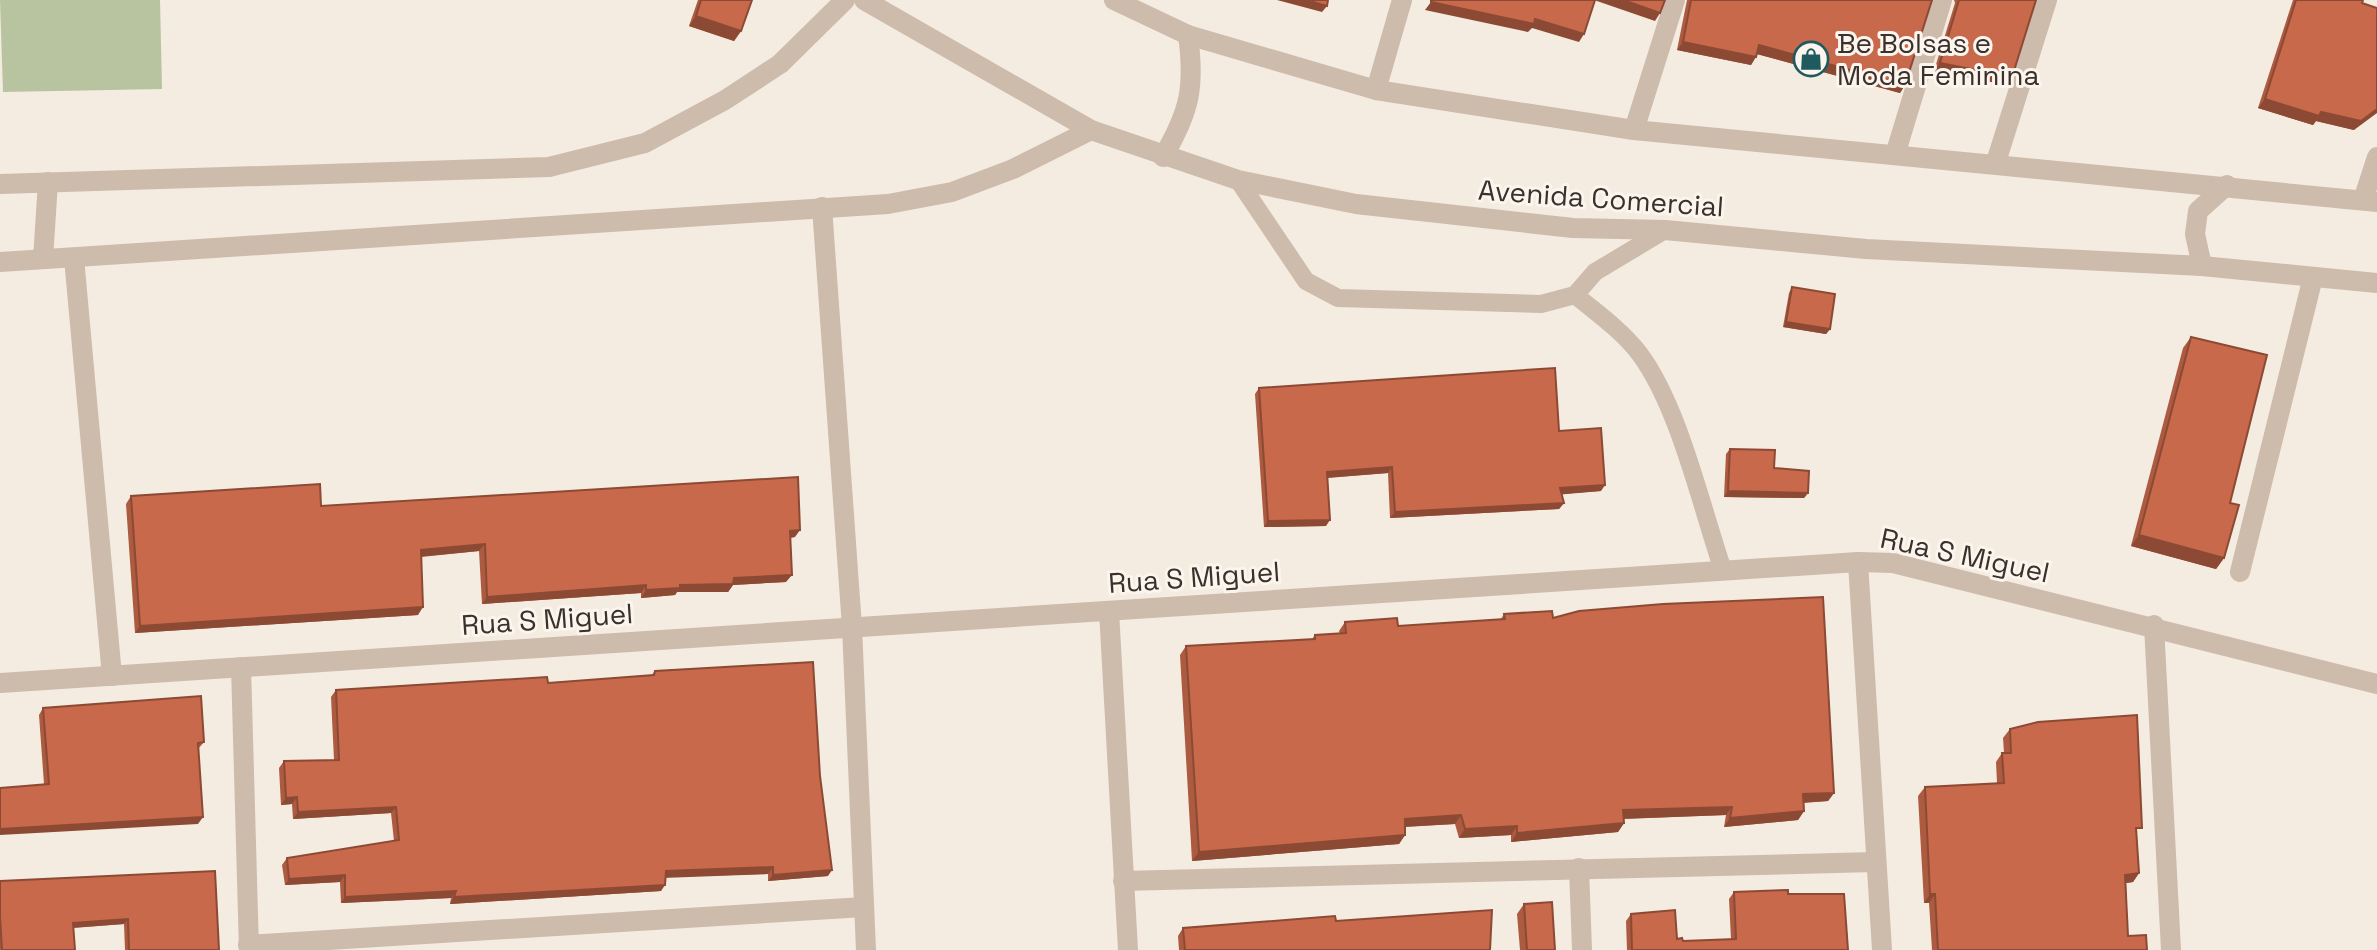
<svg xmlns="http://www.w3.org/2000/svg" width="2377" height="950" viewBox="0 0 2377 950" font-family="'Space Grotesk',sans-serif">
  <style>
    .green { fill: #b8c4a0 }
    .lines { fill: none; stroke-linecap: round; stroke-linejoin: round }
    .service { stroke: #cdbbac; stroke-width: 18 }
    .minor { stroke: #cdbbac; stroke-width: 20 }
    .tertiary { stroke: #cdbbac; stroke-width: 20 }
    .wall { fill: #ac5a40 }
    .shaded-wall { fill: #8c4a34 }
    .building { fill: #c8694b; stroke: #8c4a34; stroke-width: 2 }
    .labels { text-anchor: middle; dominant-baseline: central; stroke-width: 6; stroke-linejoin: round; paint-order: stroke }
    .poi-label { font-size: 28px; fill: #3b302b; stroke: #fbf5ee; text-anchor: start }
    .street-label { font-size: 28px; fill: #3b302b; stroke: #fbf5ee }
  </style>
  <rect width="100%" height="100%" fill="#f4ebe1"/>
  <path class="green" d="M0,0h160l2,89 -159,3z"/>
  <g class="lines">
    <g class="service">
      <path d="M1238,180l68,101 32,17 203,6 34,-9 20,-23 70,-42"/>
      <path d="M1575,295c22,18 46,35 64,58 40,53 62,153 84,217"/>
    </g>
    <g class="minor">
      <path d="M1376,90l26,-90"/>
      <path d="M1634,130l41,-130"/>
      <path d="M1895,155l47,-155"/>
      <path d="M1996,162l51,-162"/>
      <path d="M2363,200l14,-43"/>
      <path d="M822,207l30,420 14,323"/>
      <path d="M74,258l38,418"/>
      <path d="M1858,562l24,388"/>
      <path d="M2240,572l73,-295"/>
      <path d="M1109,611l19,339"/>
      <path d="M2154,625l17,325"/>
      <path d="M241,667l8,283"/>
      <path d="M0,683l1858,-121 35,1 484,121"/>
      <path d="M1579,868l3,82"/>
      <path d="M1123,881l752,-19"/>
      <path d="M248,945l616,-38"/>
    </g>
    <g class="tertiary">
      <path d="M864,0l227,130 147,50 118,24 217,24 92,2 201,19 336,17 175,17"/>
      <path d="M1114,0l74,35 188,55 258,40 743,72"/>
      <path d="M1163,157c27,-46 32,-70 25,-122"/>
      <path d="M0,184l549,-17 96,-24 80,-43 55,-36 65,-64"/>
      <path d="M43,259l5,-77"/>
      <path d="M0,262l888,-58 64,-12 61,-23 78,-39"/>
      <path d="M2202,266l-7,-32 3,-23 29,-26"/>
    </g>
  </g>
  <g class="wall">
    <path d="M698,0h54l-11,31 -7,10 -45,-15z"/>
    <path d="M1687,0h245l-27,85 -5,8 -143,-39 -6,11 -74,-15z"/>
    <path d="M1954,0h82l-24,77 -5,8 -73,-14 21,-68z"/>
    <path d="M2293,0h70l-9,130 -38,-9 -3,4 -55,-17z"/>
    <path d="M1792,287l38,42 -4,5 -43,-7 6,-34z"/>
    <path d="M2191,337l39,166 -6,55 -8,11 -85,-23 52,-198z"/>
    <path d="M1259,388l300,43 42,60 -40,3 3,9 -5,6 -169,9 -2,-45 -60,5 -2,48 -62,1 -9,-133z"/>
    <path d="M1730,449l44,19 34,25 -4,5 -80,-1 2,-43z"/>
    <path d="M131,496l190,10 474,31 -5,1 -4,44 -53,3 -5,7h-51l-2,3 -34,3v-5l-159,11 -3,-53 -58,6 -3,58 -283,18 -9,-129z"/>
    <path d="M1504,614l49,4 281,175 -6,8 -25,2 1,8 -6,9 -74,7 2,-12 -103,4 1,4 -6,9 -107,10v-7l-52,3 -4,-14 -50,3v8l-6,9 -207,17 -12,-206 6,-9 126,-7 3,-4 25,-1 -1,-3 6,-9 53,4 103,-7z"/>
    <path d="M655,671l165,105 8,100 -60,5v-7l-102,3 -5,14 -211,13 1,-6 -110,5 -1,-21 -55,3 -3,-20 5,-7 107,-17 -3,-28 -98,6 -1,-15 -11,1 -2,-37 5,-7 50,-1 -3,-63 5,-7 212,-7 103,-7z"/>
    <path d="M43,708l161,34 -6,7v75l-154,-40 -5,-69z"/>
    <path d="M2010,729l127,107 2,37 -6,9 -7,1 2,53 19,14h-215l-3,-47h-5l-6,-107 7,-9 72,-4 -1,-21 6,-9h2l-1,-15z"/>
    <path d="M215,871l4,79h-94l-1,-26 -51,4 2,22h-75v-69z"/>
    <path d="M1734,892l54,2 60,56h-221l-1,-29 5,-7 52,27 48,-2 -2,-40z"/>
    <path d="M1524,904l31,46h-35l-3,-36z"/>
    <path d="M1336,921l154,29h-311l-1,-14 5,-8z"/>
  </g>
  <g class="shaded-wall">
    <path d="M1277,0h29l21,6 -5,6z"/>
    <path d="M1594,0h29l37,13 -5,8z"/>
    <path d="M1431,2l104,17 49,15 -5,8 -47,-14 -4,4 -103,-22z"/>
    <path d="M696,16l45,15 -7,10 -45,-15z"/>
    <path d="M1683,42l73,15 -5,8 -74,-15z"/>
    <path d="M1759,45l146,40 -5,8 -147,-40z"/>
    <path d="M1940,63l72,14 -5,8 -73,-14z"/>
    <path d="M2265,99l56,13 56,-3v4l-23,17 -38,-9 -3,4 -55,-17z"/>
    <path d="M1786,322l44,7 -4,5 -43,-7z"/>
    <path d="M1392,467l-4,6 -65,5 4,-6z"/>
    <path d="M1605,485l-4,6 -46,4 5,-7z"/>
    <path d="M1728,491l80,2 -4,5 -80,-1z"/>
    <path d="M1564,503l-5,6 -169,9 5,-6z"/>
    <path d="M1330,520l-4,6 -62,1 4,-6z"/>
    <path d="M800,530l-5,7 -10,1 5,-7z"/>
    <path d="M2139,535l85,23 -8,11 -85,-23z"/>
    <path d="M485,544l-6,7 -63,6 5,-7z"/>
    <path d="M792,575l-6,7 -53,3 -5,7h-51l-2,3 -34,3 5,-8 34,-5 54,-7z"/>
    <path d="M646,585l-5,8 -159,11 5,-7z"/>
    <path d="M423,607l-5,8 -283,18 5,-7z"/>
    <path d="M1834,793l-6,8 -31,2 6,-9z"/>
    <path d="M297,797l-5,7 -11,1 5,-7z"/>
    <path d="M396,807l-5,6 -98,6 5,-7z"/>
    <path d="M1732,807l-6,8 -109,4 6,-9z"/>
    <path d="M1804,811l-6,9 -74,7 6,-9z"/>
    <path d="M1461,815l-6,9 -56,3 6,-8z"/>
    <path d="M203,817l-5,7 -198,11v-6z"/>
    <path d="M1624,823l-6,9 -107,10 6,-9z"/>
    <path d="M1517,826l-6,9 -52,3 6,-9z"/>
    <path d="M1405,835l-6,9 -207,17 7,-9z"/>
    <path d="M773,867l-5,7 -106,4 4,-7z"/>
    <path d="M832,870l-4,6 -60,5 5,-6z"/>
    <path d="M2139,873l-6,9 -14,2 6,-9z"/>
    <path d="M345,875l-5,7 -55,3 4,-6z"/>
    <path d="M665,885l-4,6 -211,13 4,-7z"/>
    <path d="M456,891l-5,7 -110,5 4,-6z"/>
    <path d="M1930,894h5l-6,9h-5z"/>
    <path d="M128,919l-4,5 -55,4 4,-5z"/>
  </g>
  <g class="building">
    <path d="M701,0h51l-11,31 -45,-15z"/>
    <path d="M1306,0h22l-1,6z"/>
    <path d="M1431,0h164l-11,34 -49,-15 -1,5 -103,-22z"/>
    <path d="M1623,0h42l-5,13z"/>
    <path d="M1691,0h241l-27,85 -146,-40 -3,12 -73,-15z"/>
    <path d="M1959,0h77l-24,77 -72,-14z"/>
    <path d="M2296,0h67l-1,3 15,5v101l-16,12 -40,-9 -2,4 -54,-17z"/>
    <path d="M1792,287l43,7 -5,35 -44,-7z"/>
    <path d="M2191,337l76,18 -37,148 9,2 -15,53 -85,-23z"/>
    <path d="M1555,368l4,63 42,-3 4,57 -45,3 4,15 -169,9 -3,-45 -65,5 3,48 -62,1 -9,-133z"/>
    <path d="M1730,449l45,1 -1,18 35,3 -1,22 -80,-2z"/>
    <path d="M798,477l2,53 -10,1 2,44 -58,3 -1,6 -53,1v3l-34,2v-5l-159,12 -2,-53 -64,6 2,57 -283,19 -9,-130 189,-12 1,22z"/>
    <path d="M1823,597l11,196 -31,1 1,17 -74,7 2,-11 -109,3 1,13 -107,10v-7l-52,3 -4,-14 -56,4v16l-206,17 -13,-206 129,-7v-4l31,-2 -1,-11 52,-4 1,8 107,-7 -1,-5 48,-3 1,7 26,-7 84,-7z"/>
    <path d="M813,662l7,114 12,94 -59,5v-8l-107,4 -1,14 -211,12 2,-6 -111,6v-22l-56,4 -2,-21 112,-18 -3,-33 -98,5 -1,-15 -11,1 -2,-37 55,-1 -3,-70 211,-13 1,6 106,-8 1,-4z"/>
    <path d="M201,696l3,46 -6,1 5,74 -203,12v-41l49,-4 -6,-76z"/>
    <path d="M2137,715l5,113h-6l3,45 -14,2 3,61 18,-1 1,15h-209l-3,-56h-5l-5,-107 79,-4 -2,-30h9l-1,-24 28,-7z"/>
    <path d="M215,871l4,79h-90l-1,-31 -55,4 2,27h-73l-2,-33v-36z"/>
    <path d="M1788,890v4h56l4,56h-216l-1,-36 44,-4 2,29 5,-1 1,3 53,-2 -2,-47z"/>
    <path d="M1552,902l3,48h-28l-3,-46z"/>
    <path d="M1492,910l-2,40h-305l-2,-22 152,-12 1,5z"/>
  </g>
  <defs>
    <g id="shop-ring" transform="scale(1.8)"><circle r="9.5" fill="#fbf5ee" stroke="#1f5a5e" stroke-width="1.5"/><path d="M-5-2.5h2.3a2.7 3.5 0 0 1 5.4 0H5L5.5 6h-11ZM-1.5-2.5h3a1.5 2.3 0 0 0-3 0Z" fill="#1f5a5e"/></g>
  </defs>
  <g fill-rule="evenodd">
    <use href="#shop-ring" x="1811" y="59"/>
  </g>
  <g class="labels">
    <g class="poi-label">
      <text x="1837" y="43">Be Bolsas e<tspan x="1837" dy="32">Moda Feminina</tspan></text>
    </g>
    <g class="street-label">
      <text transform="translate(1601 198) rotate(4)">Avenida Comercial</text>
      <text transform="translate(1965 555) rotate(12)">Rua S Miguel</text>
      <text transform="translate(1194 577) rotate(-4)">Rua S Miguel</text>
      <text transform="translate(547 619) rotate(-4)">Rua S Miguel</text>
    </g>
  </g>
</svg>
